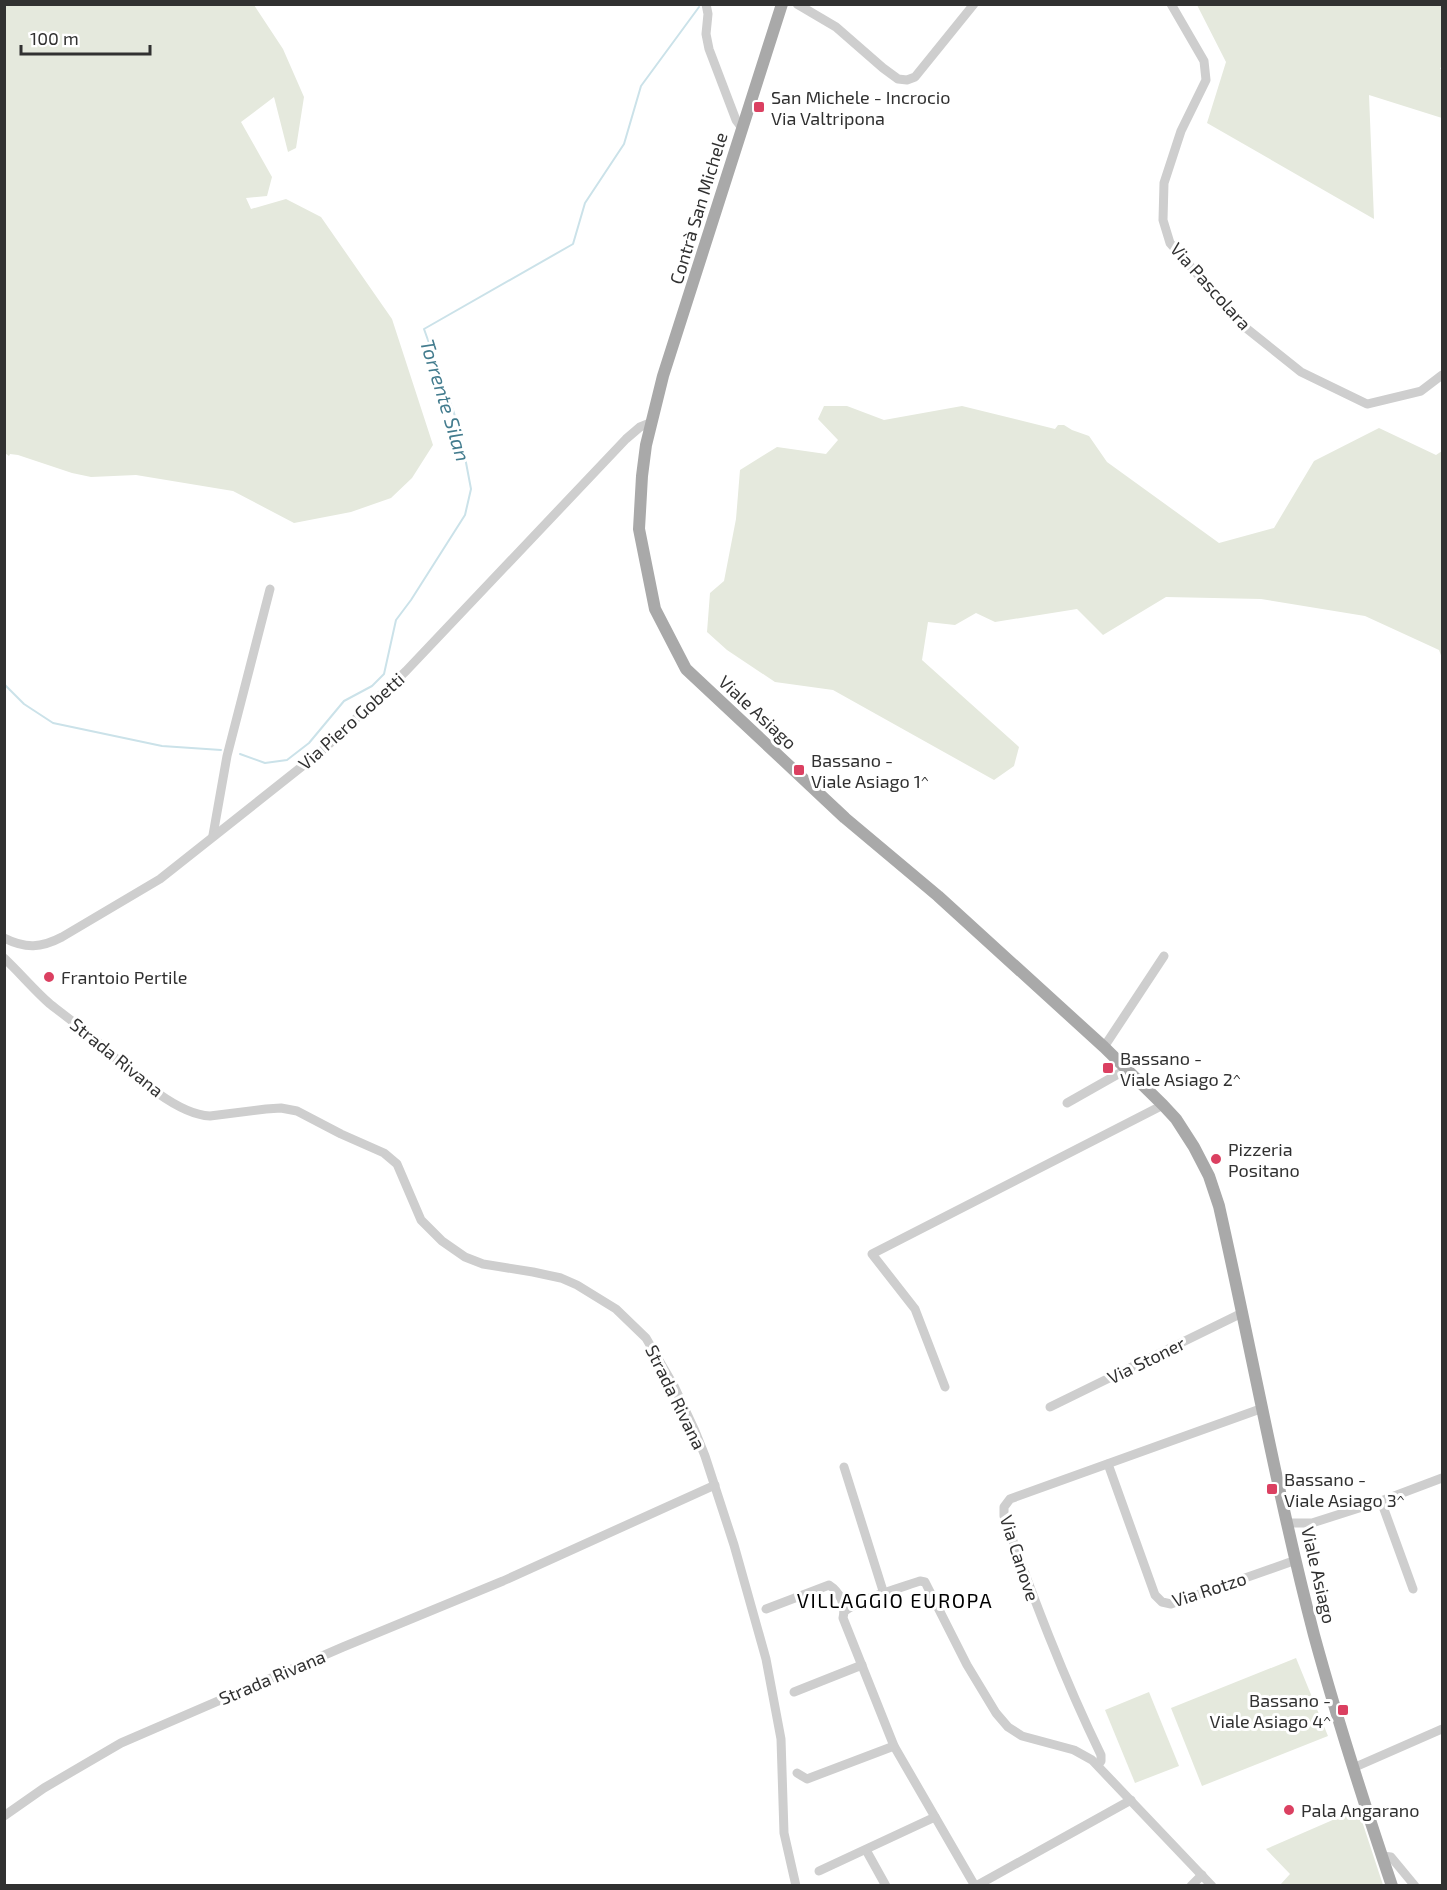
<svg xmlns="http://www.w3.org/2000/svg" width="1447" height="1890" viewBox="0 0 1447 1890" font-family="'Exo 2',sans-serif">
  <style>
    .green { fill: #e5e9dd }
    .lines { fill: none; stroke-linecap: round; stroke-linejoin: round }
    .stream { stroke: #cbe2e9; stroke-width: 2 }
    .minor { stroke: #cecece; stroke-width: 9 }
    .major { stroke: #a9a9a9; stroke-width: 12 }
    .poi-dot { fill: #db4061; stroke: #fff; stroke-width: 2 }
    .labels { text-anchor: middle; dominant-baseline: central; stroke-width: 6; stroke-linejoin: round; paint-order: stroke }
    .poi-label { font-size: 18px; fill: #313131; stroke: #fff; text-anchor: start }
    .street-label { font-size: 18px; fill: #313131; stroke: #fff }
    .water-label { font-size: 20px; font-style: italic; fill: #437c8e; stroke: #fff }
    .neighbourhood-label { font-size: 20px; letter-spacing: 1.5px; fill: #000; stroke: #fff }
  </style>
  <rect width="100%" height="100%" fill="#fff"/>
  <g class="green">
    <path d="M4,5h250l29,44 21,48 -8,51 -8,4 -14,-55 -33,25 31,55 -5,19 -21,2 5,11 35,-10 35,18 71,102 41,126 -21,33 -21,20 -40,14 -57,11 -61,-32 -97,-16 -45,2 -19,-4 -54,-18 -8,-1 -1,2 -4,-3z"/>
    <path d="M1197,5h245v62l-2,1 2,3v47l-73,-23 5,124 -167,-96 19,-61z"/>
    <path d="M824,406h23l37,14 78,-14 93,23 3,-4h6l8,5 17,6 18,26 112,81 55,-15 40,-67 65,-33 57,27 6,-4v207l-3,-8 -74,-34 -104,-17 -95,-2 -63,38 -26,-26 -82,13 -19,-9 -21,12 -27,-3 -6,38 97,87 -5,19 -20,14 -161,-90 -58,-8 -48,-32 -20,-18 3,-39 14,-12 12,-62 4,-49 37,-23 49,7 12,-14 -20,-21z"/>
    <path d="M1296,1658l32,78 -126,50 -31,-78z"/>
    <path d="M1149,1692l30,74 -44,17 -30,-73z"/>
    <path d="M1358,1809l25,76h-103l10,-11 -24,-25z"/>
  </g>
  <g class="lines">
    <g class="stream">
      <path d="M4,684l20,20 29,19 109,23 59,4"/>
      <path d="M240,754l25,9 22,-3 22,-17 35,-42 28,-15 12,-12 12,-54 15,-20 54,-85 6,-26 -7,-37 -10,-39 -30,-84 149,-85 12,-41 39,-59 17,-58 58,-79"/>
    </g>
    <g class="minor">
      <path d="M706,4l2,10 -2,20 3,15 27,71 6,8"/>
      <path d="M797,4l39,23 47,41 15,11 9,1 8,-3 59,-73"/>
      <path d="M1171,4l33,57 2,19 -25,51 -17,52 -1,37 7,23 71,81 60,48 66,32 54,-13 21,-16"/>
      <path d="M213,835l14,-79 43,-167"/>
      <path d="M4,938c22,11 37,10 58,-1l98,-58 164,-130 82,-78 220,-232 14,-12 10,-4"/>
      <path d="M4,958c16,15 30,32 46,46 14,11 29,22 43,34 29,25 78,76 117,78l56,-7 15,-1 16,3 44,23 43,19 13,11 24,56 21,21 23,16 18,7 50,8 28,6 16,7 39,24 30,29 28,48 21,45 10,25 29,89 32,114 15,80 3,94 12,53"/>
      <path d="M1104,1047l60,-91"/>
      <path d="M1067,1103l60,-34"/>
      <path d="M945,1387l-30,-78 -43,-55 291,-149"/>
      <path d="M1050,1407l192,-94"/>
      <path d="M1108,1464l47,131 7,7 9,2 125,-44"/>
      <path d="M844,1467l40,127"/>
      <path d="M1381,1501l32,88"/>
      <path d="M1288,1523h24l69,-22 61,-23"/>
      <path d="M766,1609l63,-24c11,7 17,20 14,33l51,128 81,140"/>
      <path d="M845,1611c12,-11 58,-24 75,-30l5,1 42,83 29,48 12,14 14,9 52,14 18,10 120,126"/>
      <path d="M794,1692l68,-27"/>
      <path d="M1098,1765l3,-4v-6c-38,-78 -68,-158 -97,-239v-9l6,-8 253,-91"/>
      <path d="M1353,1768l89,-39"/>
      <path d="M797,1773l10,6 87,-33"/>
      <path d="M4,1816l40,-28 77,-45 222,-96 160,-66 212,-96"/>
      <path d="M866,1850l20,36"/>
      <path d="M1382,1856l9,1 24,29"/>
      <path d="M819,1871l116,-54"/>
      <path d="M976,1886l155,-86"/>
      <path d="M1191,1886l11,-11"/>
    </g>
    <path class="major" d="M782,4l-119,372 -17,69 -4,31 -3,53 16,80 31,60 159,149 93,78 166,151 59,58 13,14 18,28 15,29 10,30c32,142 58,287 95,429 23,84 50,168 78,251"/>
  </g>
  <g class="poi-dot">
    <rect x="753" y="101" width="12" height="12" rx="3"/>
    <rect x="793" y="764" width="12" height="12" rx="3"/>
    <circle cx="49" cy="977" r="6"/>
    <rect x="1102" y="1062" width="12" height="12" rx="3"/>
    <circle cx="1216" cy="1159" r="6"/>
    <rect x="1266" y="1483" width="12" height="12" rx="3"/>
    <rect x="1337" y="1704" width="12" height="12" rx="3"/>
    <circle cx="1289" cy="1810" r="6"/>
  </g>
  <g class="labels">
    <g class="poi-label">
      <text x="771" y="97">San Michele - Incrocio<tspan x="771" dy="21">Via Valtripona</tspan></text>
      <text x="811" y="760">Bassano -<tspan x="811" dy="21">Viale Asiago 1^</tspan></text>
      <text x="61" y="977">Frantoio Pertile</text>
      <text x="1120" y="1058">Bassano -<tspan x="1120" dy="21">Viale Asiago 2^</tspan></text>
      <text x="1228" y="1149">Pizzeria<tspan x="1228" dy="21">Positano</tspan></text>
      <text x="1284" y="1479">Bassano -<tspan x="1284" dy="21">Viale Asiago 3^</tspan></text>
      <text x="1331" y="1700" text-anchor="end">Bassano -<tspan x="1331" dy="21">Viale Asiago 4^</tspan></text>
      <text x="1301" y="1810">Pala Angarano</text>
    </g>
    <g class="street-label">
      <text transform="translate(698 208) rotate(-73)">Contrà San Michele</text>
      <text transform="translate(1211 286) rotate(48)">Via Pascolara</text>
      <text transform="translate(758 712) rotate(43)">Viale Asiago</text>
      <text transform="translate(351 721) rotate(-42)">Via Piero Gobetti</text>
      <text transform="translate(117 1057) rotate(39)">Strada Rivana</text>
      <text transform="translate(1146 1360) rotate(-26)">Via Stoner</text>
      <text transform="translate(676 1397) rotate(64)">Strada Rivana</text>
      <text transform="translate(1020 1558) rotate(72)">Via Canove</text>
      <text transform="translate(1319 1575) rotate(77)">Viale Asiago</text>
      <text transform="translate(1209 1589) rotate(-18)">Via Rotzo</text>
      <text transform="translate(272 1677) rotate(-23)">Strada Rivana</text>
    </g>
    <g class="water-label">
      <text transform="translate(446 400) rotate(73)">Torrente Silan</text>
    </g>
    <g class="neighbourhood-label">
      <text x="895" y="1600">VILLAGGIO EUROPA</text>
    </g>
  </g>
  <rect width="1447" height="1890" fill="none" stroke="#313131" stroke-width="12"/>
  <path d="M21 45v9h129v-9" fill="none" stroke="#313131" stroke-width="3"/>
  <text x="30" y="45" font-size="18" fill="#313131" stroke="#ffffff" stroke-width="4.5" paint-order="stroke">100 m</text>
</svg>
